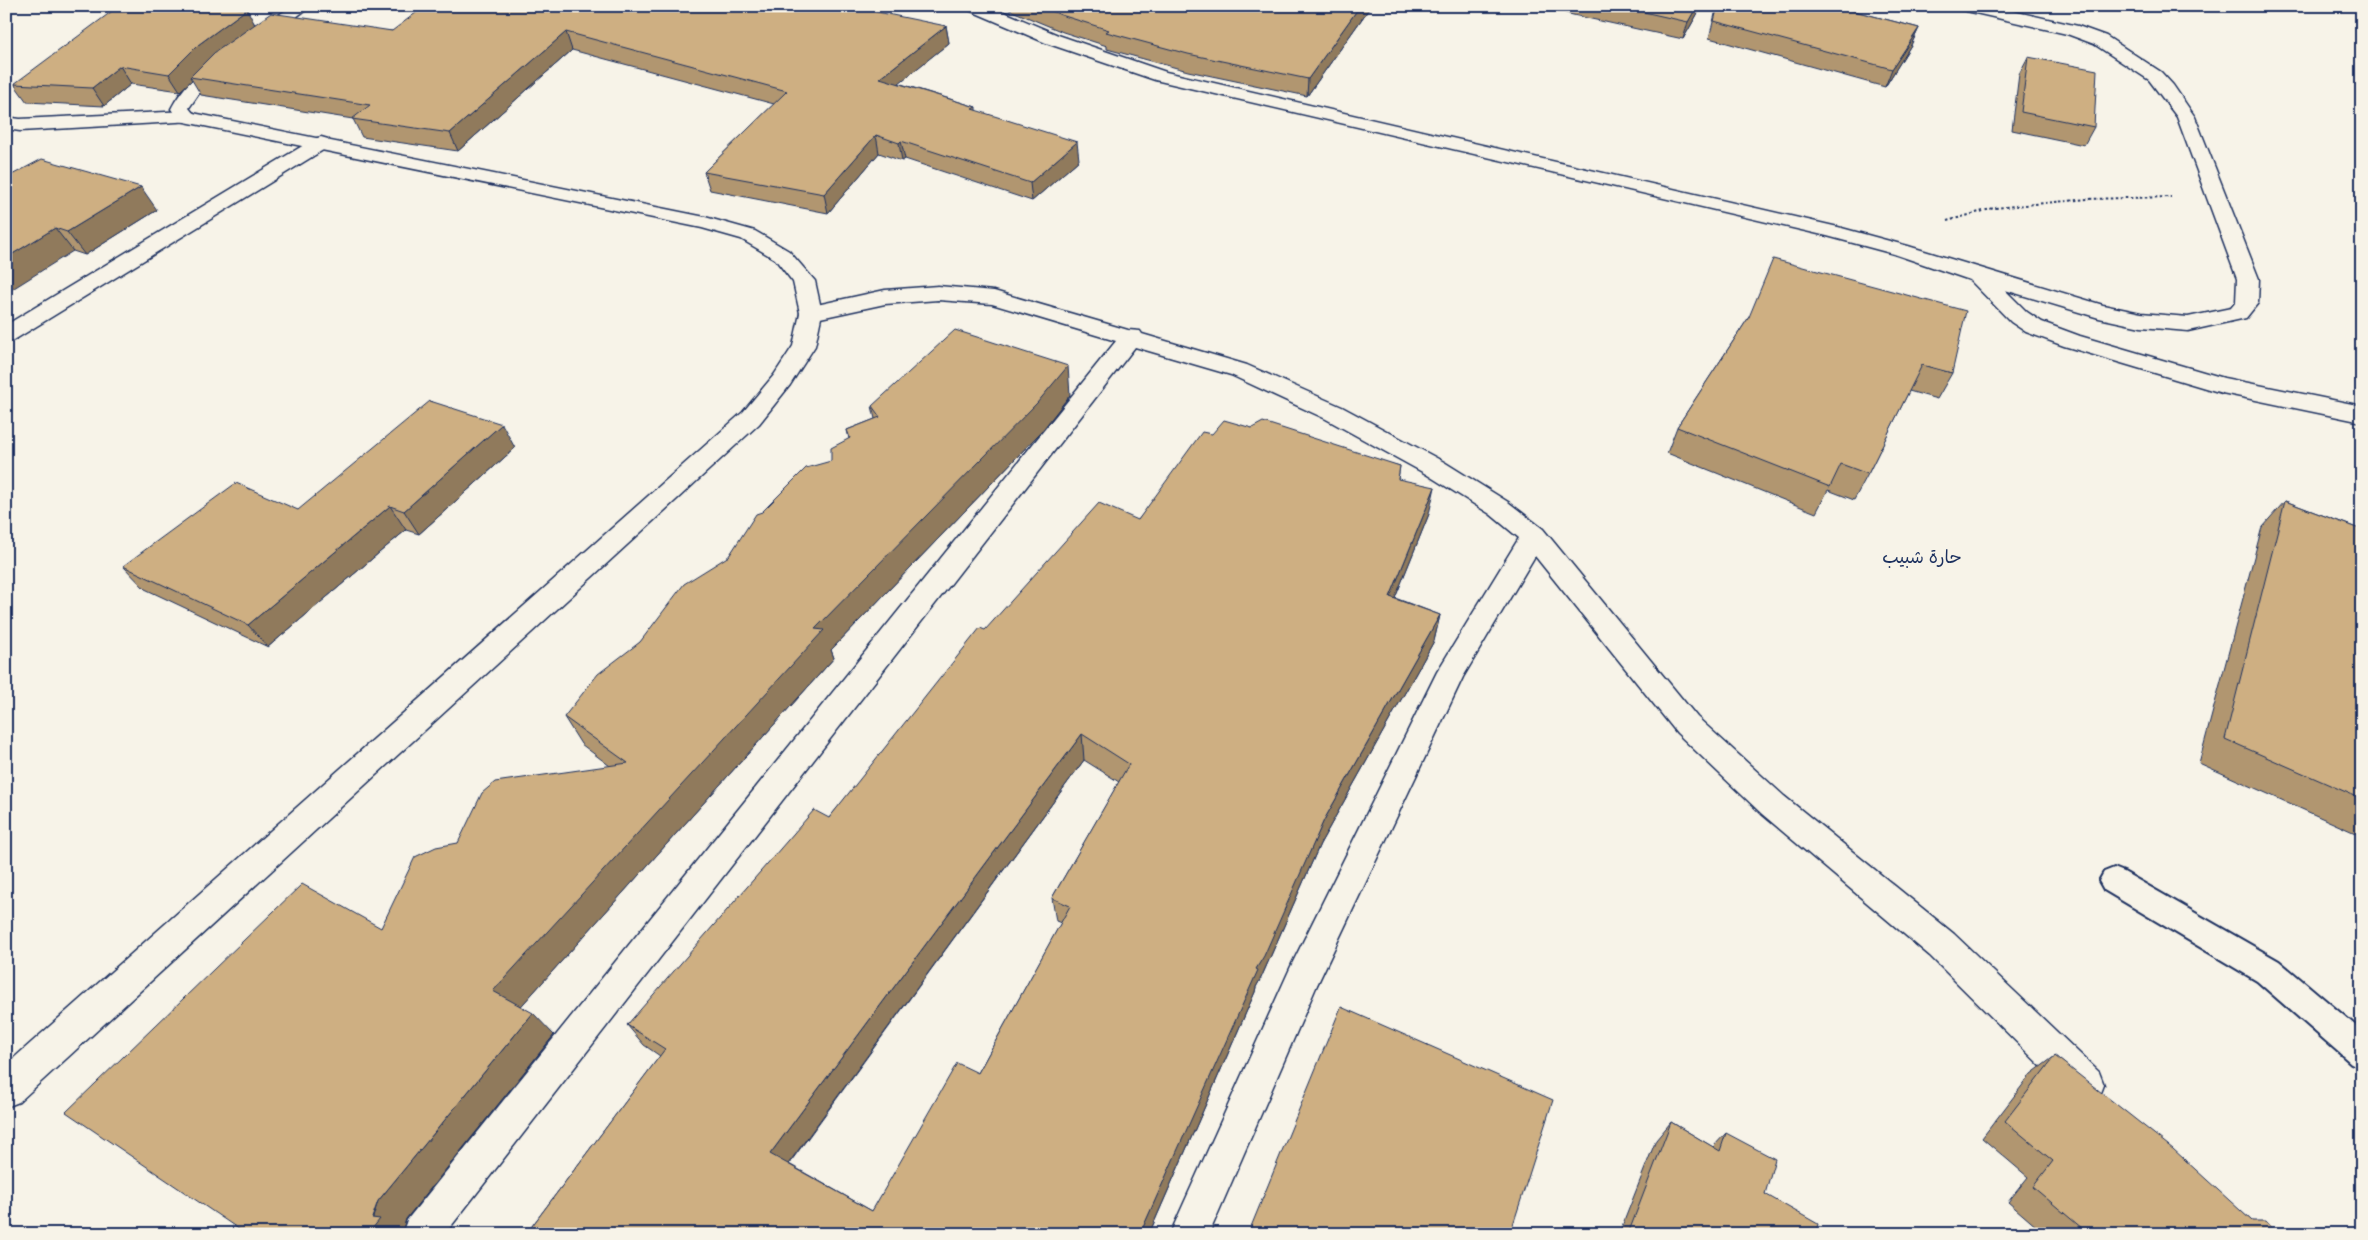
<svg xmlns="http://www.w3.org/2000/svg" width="2368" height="1240" viewBox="0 0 2368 1240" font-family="Sriracha,'Playpen Sans Arabic',sans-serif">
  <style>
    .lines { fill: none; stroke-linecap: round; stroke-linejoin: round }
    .service-casing { stroke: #1b2f5e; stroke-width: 4 }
    .minor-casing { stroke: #1b2f5e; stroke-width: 3 }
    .tertiary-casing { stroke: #1b2f5e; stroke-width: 3 }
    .path { stroke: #1b2f5e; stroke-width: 2; stroke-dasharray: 2.5 2.5; stroke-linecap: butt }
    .service { fill: #f7f3e8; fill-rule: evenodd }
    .minor { fill: #f7f3e8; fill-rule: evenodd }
    .tertiary { fill: #f7f3e8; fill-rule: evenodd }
    .wall { fill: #b19670; stroke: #1b2f5e; fill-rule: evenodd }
    .shaded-wall { fill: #907a5b; stroke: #1b2f5e }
    .building { fill: #ceaf82; stroke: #1b2f5e; fill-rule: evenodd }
    .labels { text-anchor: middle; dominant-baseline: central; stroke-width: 4; stroke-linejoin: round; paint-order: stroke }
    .quarter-label { font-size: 18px; fill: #1b2f5e; stroke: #f7f3e8 }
  </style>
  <rect width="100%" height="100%" fill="#f7f3e8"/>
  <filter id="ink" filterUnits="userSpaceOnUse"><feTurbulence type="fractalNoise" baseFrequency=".02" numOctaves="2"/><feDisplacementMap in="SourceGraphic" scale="10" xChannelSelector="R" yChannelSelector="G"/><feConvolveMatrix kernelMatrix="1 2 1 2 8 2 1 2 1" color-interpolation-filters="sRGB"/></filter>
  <g filter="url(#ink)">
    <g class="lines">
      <g class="service-casing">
        <path id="service" d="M2114,868l10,4 155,89 83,70v37l-11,-5 -94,-82 -153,-91 -5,-9 5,-9z"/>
      </g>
      <g class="minor-casing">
        <g id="minor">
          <path d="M967,6h23l68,29 108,37 672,155 70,19 195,59 38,8 47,4 43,-9 5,-6 1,-23 -60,-162 -28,-37 -55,-36 -27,-10 -105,-24 -2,-4h31l87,20 28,10 55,36 12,13 22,32 64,162 -1,24 -12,15 -58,13 -47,-4 -42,-9 -94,-28 22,22 15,10 38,14 144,42 138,28v16l-140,-29 -158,-47 -38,-14 -15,-10 -41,-42 -76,-26 -67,-18 -672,-156 -109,-37 -77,-33z"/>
          <path d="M187,111l7,2 2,4 -2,4 -174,10 -14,-2v-12l14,2z"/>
          <path d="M321,137l7,2 3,4 -3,4 -314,193 -8,2v-17l308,-186z"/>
          <path d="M938,286l56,5 134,39 12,1 2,3 105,31 95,42 102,55 64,40 35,27 154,188 87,79 170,138 145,138 5,13 -5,13 -13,5 -13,-5 -143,-142 -168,-142 -85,-81 -142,-177 -72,121 -146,308 -108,249h-39l122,-270 145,-292 82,-134 -29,-24 -64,-40 -100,-55 -95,-44 -96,-28 -690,887h-43l5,-14 709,-879 -124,-37 -54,-4 -53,4 -74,16 -8,-2 -3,-5 3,-5 82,-18z"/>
        </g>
      </g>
      <g class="tertiary-casing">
        <g id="tertiary">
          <path d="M292,6h19l-46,34h-12l-3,-4 3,-4z"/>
          <path d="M224,57l6,1 3,4 -33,30 -11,16 4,5 512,104 50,14 34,20 26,30 7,32 -7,33 -25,39 -31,39 -740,678 -13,5v-42l737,-653 31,-37 19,-29 7,-33 -7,-31 -18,-23 -34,-20 -39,-11 -522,-107 -9,-12c9,-18 33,-47 53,-52z"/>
        </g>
      </g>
      <path class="path" d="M1947,221l47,-13 93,-9 84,-2"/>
      <use href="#service" class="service"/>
      <use href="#minor" class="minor"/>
      <use href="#tertiary" class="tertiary"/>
    </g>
    <g class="wall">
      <path d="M244,6l-2,3 13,15 137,7 554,-5 3,17 -51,40 78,24v4l103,49 -47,41 -127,-42 -3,2 -23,-8 -51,60 -118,-23 -6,-18 70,-68 -202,-54 -114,101 -96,-14 -9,-18 -152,-24 -9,-15 -12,11 -49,-7 -27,22 -77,-4 -13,-18z"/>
      <path d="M1000,6h371l-64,90 -119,-25 -81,-22v-3l-44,-14z"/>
      <path d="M1540,6h162l-19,33 -110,-24z"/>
      <path d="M1717,6h118l84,22 -8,17 -26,42 -176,-49z"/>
      <path d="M2028,57l66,70 -10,18 -72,-15 7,-56z"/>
      <path d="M6,178l151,32 -72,45 -12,-4z"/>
      <path d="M1749,317l203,56 -15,26 -28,-8 -41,83 -14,26 -26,-10 -12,23 -149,-60 10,-26z"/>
      <path d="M1070,395l-29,37 -210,218 3,8 -313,348 33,29 -148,184 -4,13 3,2h-159l135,-306 77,-85 152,-77 -29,-22 -17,-27 76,-75 89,-86 33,-44 69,-51 18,-22 -2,-9 28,-11 -3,-13z"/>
      <path d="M1252,428l148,38 -2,13 31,35 -34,84 45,17 -6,26 -114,203 -59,134 -5,9 -1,5 -106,242h-623l134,-178 -16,-11 -17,-20 202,-207 156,-188 153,-110 74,-86zM1084,760l35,22 -67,116 4,23 5,2 -83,150 -106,138 -83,-47z"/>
      <path d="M515,448l-96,86 -13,-4 -138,117 -123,-58 -22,-23 175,-56z"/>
      <path d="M2285,501l77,29v306l-163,-73 63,-236z"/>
      <path d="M2055,1056l197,165 28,13h-235l-37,-32 20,-25 -46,-39 49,-64z"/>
      <path d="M1671,1122l42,25 13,-14 39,61 50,40h-196l37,-94z"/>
    </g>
    <g class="shaded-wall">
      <path d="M217,6h27l-18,16z"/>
      <path d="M1360,6h11l-64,90 1,-17z"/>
      <path d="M1697,6h5l-19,33 5,-17z"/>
      <path d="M247,9l9,18 -66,50 2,3 -12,11 -11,-17 29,-29z"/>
      <path d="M946,26l3,17 -66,53 -3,-18z"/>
      <path d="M1919,28l-8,17 -26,42 7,-18z"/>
      <path d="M566,32l6,18 -114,101 -8,-18z"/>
      <path d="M120,66l11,18 -27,22 -12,-18z"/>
      <path d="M876,135l3,18 -51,60 -4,-19z"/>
      <path d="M901,141l4,18 -3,2 -3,-18z"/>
      <path d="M1077,142l2,18 -47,41 -2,-18z"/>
      <path d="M141,187l16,23 -72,45 -18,-23z"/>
      <path d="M55,228l18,23 -67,42v-35z"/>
      <path d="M1068,366l2,29 -29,37 -210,218 3,8 -319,355 -22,-22 322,-362z"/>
      <path d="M502,424l13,24 -96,86 -15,-23z"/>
      <path d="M1435,487l-6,27 -44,109 5,-26z"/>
      <path d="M390,506l16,24 -138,117 -20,-22z"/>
      <path d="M1440,615l-6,26 -114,203 -59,134 -5,9 -1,5 -106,242h-9l116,-265 68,-149z"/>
      <path d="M1082,734l2,26 -301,411 -13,-17z"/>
      <path d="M533,1013l21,22 -148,184 -4,13 3,2h-37l10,-33z"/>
    </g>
    <g class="building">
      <path d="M119,6h106l22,3 -49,36 -29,29 -49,-8 -28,22 -78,-4z"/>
      <path d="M425,6h423l98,20 -66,52 96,29 -4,2 105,33 -47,41 -129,-42 -2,2 -23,-8 -52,59 -120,-22 83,-81 -221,-59 -116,101 -98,-14 18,-14 -180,-28 24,-24 57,-40 121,18z"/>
      <path d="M1040,6h320l-52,73 -120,-25 -82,-22 3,-2 -48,-15z"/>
      <path d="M1617,6h80l-9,16z"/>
      <path d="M1718,6h117l84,22 -27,41 -178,-48z"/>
      <path d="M2028,57l69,13 -3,57 -73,-15z"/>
      <path d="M42,159l99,28 -74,45 -12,-4 -49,30v-80z"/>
      <path d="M1773,259l193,52 -14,62 -30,-8 -54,109 -27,-10 -11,23 -153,-60 72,-110z"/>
      <path d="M955,330l113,36 -31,37 -222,226 9,1 -331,361 40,22 -155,188 -6,17 8,1 -12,15h-122l-180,-122 236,-228 79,44 34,-71 21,-10 22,-4 24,-50 13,-11 133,-19 -64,-46 34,-43 42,-32 44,-58 45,-28 27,-42 6,-2 44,-44 25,-7v-13l19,-10 -3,-8 33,-13 -8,-11z"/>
      <path d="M430,401l72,23 -98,87 -14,-5 -142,119 -125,-59 113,-83 62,27z"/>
      <path d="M1224,420l28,8 11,-6 137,44 -2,13 37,8 -45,110 50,18 -116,205 -60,136 -8,13 2,1 -118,264h-614l139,-185 -38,-24 187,-215 15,8 151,-190 5,2 114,-127 39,17 64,-88 10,2zM1082,734l47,30 -77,134 18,8 -92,167 -21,-10 -85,148 -102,-57z"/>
      <path d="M2285,501l77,29v269l-137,-60z"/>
      <path d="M1341,1007l212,93 -43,134h-262z"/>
      <path d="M2055,1056l118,93 79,72h13l15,13h-191l-56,-47 20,-26 -48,-40z"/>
      <path d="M1671,1122l49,29 6,-18 49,26 -10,35 53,30 -3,10h-187z"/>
    </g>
  </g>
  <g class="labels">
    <g class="quarter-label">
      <text x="1922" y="557">حارة شبيب</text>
    </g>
  </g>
  <rect width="2368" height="1240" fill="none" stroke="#f7f3e8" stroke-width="25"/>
  <rect x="12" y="12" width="2343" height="1215" fill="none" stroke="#1b2f5e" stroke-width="2" filter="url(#ink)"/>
</svg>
